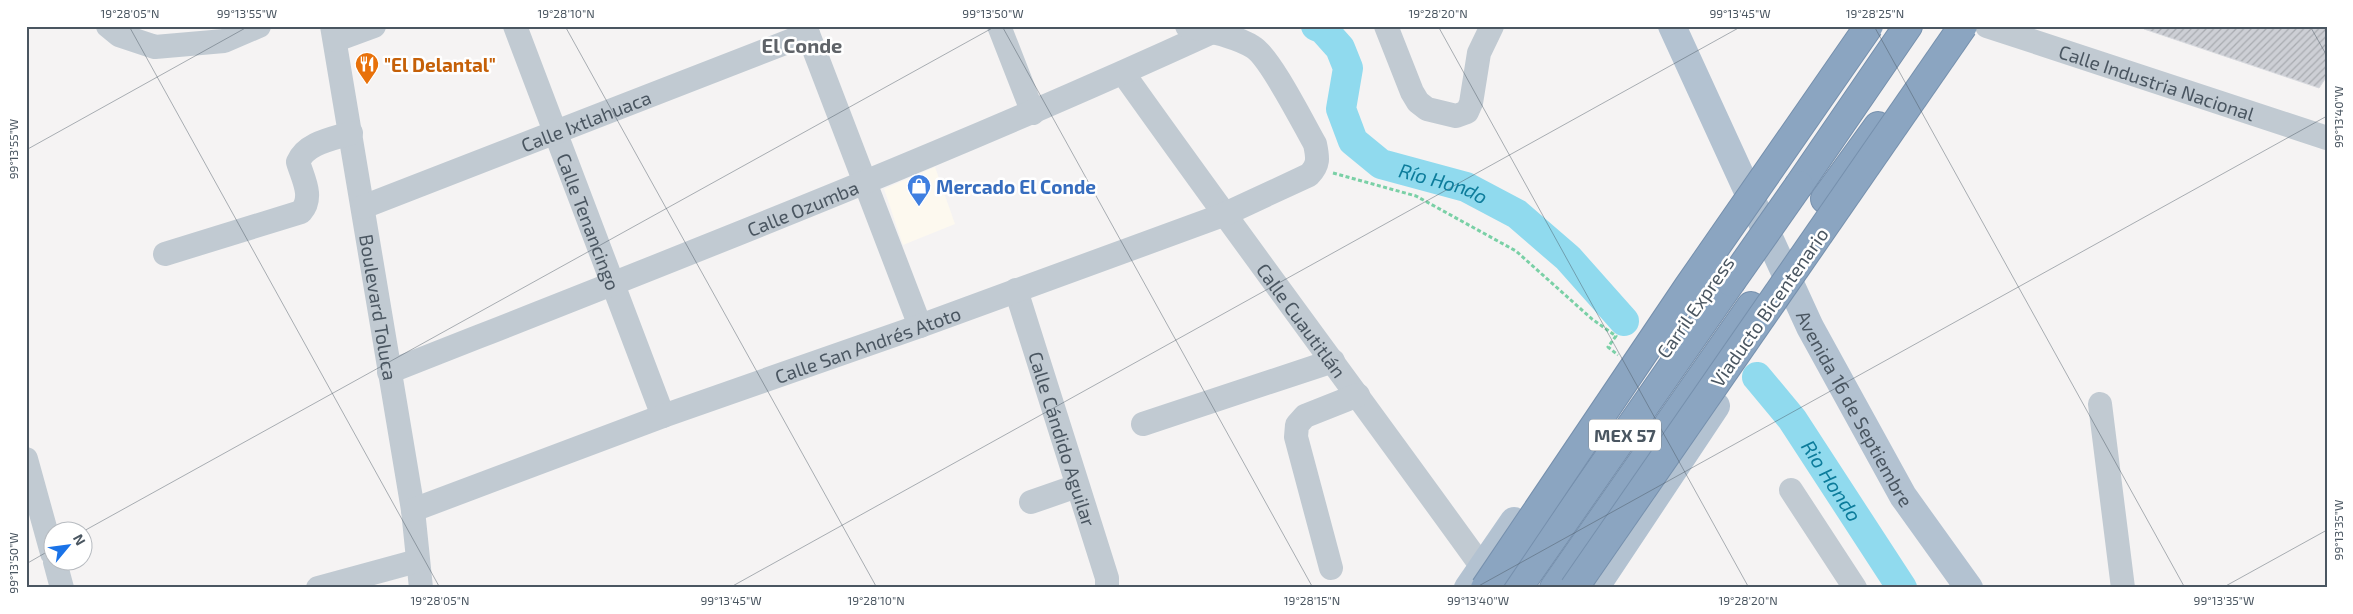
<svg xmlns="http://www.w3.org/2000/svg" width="2353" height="614" viewBox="0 0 2353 614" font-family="'Exo 2',sans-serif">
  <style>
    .commercial { fill: #fdf9ef }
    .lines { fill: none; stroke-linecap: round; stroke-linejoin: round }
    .river { stroke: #90daee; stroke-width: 30 }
    .building { fill: url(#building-hatch); stroke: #d7d9de }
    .highway-casing { stroke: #7690ad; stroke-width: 30 }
    .path { stroke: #7ad0a6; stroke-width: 3; stroke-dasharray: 4 2.5; stroke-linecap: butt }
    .minor { stroke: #c1cad2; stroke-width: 24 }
    .major { stroke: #b3c2d1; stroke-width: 28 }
    .highway { stroke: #8ba5c1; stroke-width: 28 }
    .highway-bridge-casing { stroke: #7690ad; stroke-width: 30; stroke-linecap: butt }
    .highway-bridge { stroke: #8ba5c1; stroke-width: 28 }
    .ticks { fill: none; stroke: #4a5661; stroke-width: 1; stroke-opacity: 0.45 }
    .labels { text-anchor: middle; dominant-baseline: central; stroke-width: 5; stroke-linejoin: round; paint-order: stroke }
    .shield { fill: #fff; stroke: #808990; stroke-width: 1 }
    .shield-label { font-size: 18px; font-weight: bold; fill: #4a5661 }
    .food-label { font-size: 19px; font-weight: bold; fill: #c56008; stroke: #fff; text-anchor: start }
    .street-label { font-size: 19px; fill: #4a5661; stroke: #fff }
    .shop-label { font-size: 19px; font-weight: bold; fill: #366cbe; stroke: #fff; text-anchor: start }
    .neighbourhood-label { font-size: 20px; font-weight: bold; fill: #5f6368; stroke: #fff }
    .water-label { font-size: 20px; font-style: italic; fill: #0c7c9b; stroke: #fff }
    .neatline { fill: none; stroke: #4a5661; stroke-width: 2 }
    .ticks-label { font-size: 12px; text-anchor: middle; fill: #4a5661 }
  </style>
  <defs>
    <pattern id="building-hatch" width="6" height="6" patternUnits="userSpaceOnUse" patternTransform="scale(1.25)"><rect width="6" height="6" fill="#cdcfd5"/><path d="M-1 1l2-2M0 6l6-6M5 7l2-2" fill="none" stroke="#a8abb0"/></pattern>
  </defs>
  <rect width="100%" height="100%" fill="#f5f3f3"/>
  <path class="commercial" d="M935,167l20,57 -52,21 -19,-56z"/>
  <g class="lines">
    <g class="river">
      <path id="s1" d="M1316,26l7,3 17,19 8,20 -7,41 12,32 28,23 85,23 51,27 51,44 56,63"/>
      <path id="s2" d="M1757,377l35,42 110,169"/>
    </g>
  </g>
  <path class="building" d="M2145,26h182v50l-8,12 -175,-59z"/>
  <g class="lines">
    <g class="highway-casing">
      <g id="highway">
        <path d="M1799,185l109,-159"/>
        <path d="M1825,199l53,-73"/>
        <path d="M1518,588l213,-306"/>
        <path d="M1554,588l197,-282"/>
      </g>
    </g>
    <path class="path" d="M1333,173l83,23 100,55 76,68 24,17 -8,11 10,8"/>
    <g class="minor">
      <path d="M108,26l11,9 36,12 69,-6 35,-15"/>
      <path id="s3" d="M332,26l81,484 8,78"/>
      <path id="s4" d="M515,26l148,390"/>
      <path d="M805,26l115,300"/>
      <path d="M999,26l34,87"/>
      <path d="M1386,26l26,66 6,10 9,7 29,7 11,-4 4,-9 8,-50 13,-27"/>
      <path id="s5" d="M1987,26l340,112"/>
      <path d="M336,40l38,-14"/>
      <path id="s6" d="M1123,73c118,166 240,329 359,494"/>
      <path id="s7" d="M363,207l445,-173"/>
      <path d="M165,254l136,-42c13,-15 2,-33 -3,-50 8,-19 34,-23 53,-29"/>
      <path id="s8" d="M1016,290l91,288v10"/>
      <path id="s9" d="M389,372c276,-109 553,-216 823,-340"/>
      <path d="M2100,404l23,184"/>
      <path d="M1143,424l190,-63"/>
      <path d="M26,459l26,94"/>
      <path d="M1791,490l64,98"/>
      <path d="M1031,502l46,-16"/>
      <path id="s10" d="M413,510l250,-94 257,-90 303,-111 86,-40c10,-10 9,-17 6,-31 -12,-21 -45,-87 -62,-97 -17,-11 -46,-16 -66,-21"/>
      <path d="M55,562l7,26"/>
      <path d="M1331,568l-35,-131 1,-12 8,-9 53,-21"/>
      <path d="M318,588l99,-27"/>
    </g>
    <g class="major">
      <path id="s11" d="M1672,26l138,301 93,169 66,92"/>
      <path d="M1468,588l46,-67"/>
      <path d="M1595,588l121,-182"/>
    </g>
    <use href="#highway" class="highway"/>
    <g class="highway-bridge-casing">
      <g id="highway-bridge">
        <path d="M1731,282l68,-97"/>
        <path d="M1485,588l203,-301 181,-261"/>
        <path d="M1574,588l389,-562"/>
      </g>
    </g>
    <use href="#highway-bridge" class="highway-bridge"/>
  </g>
  <path class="ticks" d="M129,26l311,562M565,26l312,562M1002,26l311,562M1438,26l311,562M1874,26l311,562M2310,26l17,30M26,150l223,-124M82,532l914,-506M26,564l26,-15M729,588l1013,-562M1475,588l852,-472M2222,588l105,-58"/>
  <defs>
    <g id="restaurant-pin" transform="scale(1.25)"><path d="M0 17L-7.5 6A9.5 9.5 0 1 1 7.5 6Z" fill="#e8710a" stroke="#fff"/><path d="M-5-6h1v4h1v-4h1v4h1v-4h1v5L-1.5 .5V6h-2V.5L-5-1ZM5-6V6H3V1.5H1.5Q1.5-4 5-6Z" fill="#fff"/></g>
    <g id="shop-pin" transform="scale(1.25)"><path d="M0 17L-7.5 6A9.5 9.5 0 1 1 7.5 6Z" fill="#3f7fe0" stroke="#fff"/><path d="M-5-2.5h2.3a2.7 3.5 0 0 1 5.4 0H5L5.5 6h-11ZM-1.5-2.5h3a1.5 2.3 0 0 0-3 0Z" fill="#fff"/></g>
  </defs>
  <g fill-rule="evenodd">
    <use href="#restaurant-pin" x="367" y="64"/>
    <use href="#shop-pin" x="919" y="186"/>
  </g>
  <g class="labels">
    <rect class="shield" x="1589" y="419.5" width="72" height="31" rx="4"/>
    <g class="shield-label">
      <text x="1625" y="435">MEX 57</text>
    </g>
    <g class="food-label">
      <text x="384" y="64">"El Delantal"</text>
    </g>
    <g class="street-label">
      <text stroke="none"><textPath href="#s5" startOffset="179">Calle Industria Nacional</textPath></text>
      <text stroke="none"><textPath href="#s7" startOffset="239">Calle Ixtlahuaca</textPath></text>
      <text stroke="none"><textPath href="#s9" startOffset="445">Calle Ozumba</textPath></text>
      <text stroke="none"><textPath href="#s4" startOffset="209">Calle Tenancingo</textPath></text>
      <text stroke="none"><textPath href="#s3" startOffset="285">Boulevard Toluca</textPath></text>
      <text transform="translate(1695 307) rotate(-55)">Carril Express</text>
      <text transform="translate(1769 307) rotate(-55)">Viaducto Bicentenario</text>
      <text stroke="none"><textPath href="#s6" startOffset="305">Calle Cuautitlán</textPath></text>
      <text stroke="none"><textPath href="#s10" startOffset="484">Calle San Andrés Atoto</textPath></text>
      <text stroke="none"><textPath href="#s11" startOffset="424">Avenida 16 de Septiembre</textPath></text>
      <text stroke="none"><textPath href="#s8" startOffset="156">Calle Cándido Aguilar</textPath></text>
    </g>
    <g class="shop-label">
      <text x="936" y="186">Mercado El Conde</text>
    </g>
    <g class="neighbourhood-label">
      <text x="802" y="45">El Conde</text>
    </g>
    <g class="water-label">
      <text stroke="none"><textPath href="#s1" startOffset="232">Río Hondo</textPath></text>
      <text stroke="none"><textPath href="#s2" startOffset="128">Rio Hondo</textPath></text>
    </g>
  </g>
  <rect width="2353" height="614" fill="none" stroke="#ffffff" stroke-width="55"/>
  <g transform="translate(68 546) rotate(61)"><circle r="24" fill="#ffffff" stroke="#b7bbc0"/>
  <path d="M0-4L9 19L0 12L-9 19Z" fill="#1a73e8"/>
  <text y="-8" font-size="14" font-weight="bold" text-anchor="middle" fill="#4a5661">N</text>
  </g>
  <rect x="28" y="28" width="2298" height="558" class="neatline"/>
  <g class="ticks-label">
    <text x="130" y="18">19°28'05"N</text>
    <text x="247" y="18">99°13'55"W</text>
    <text x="566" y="18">19°28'10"N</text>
    <text x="993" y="18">99°13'50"W</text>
    <text x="1438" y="18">19°28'20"N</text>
    <text x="1740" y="18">99°13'45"W</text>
    <text x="1875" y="18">19°28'25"N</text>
    <text transform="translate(2339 117) rotate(-90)" y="4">99°13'40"W</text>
    <text transform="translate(14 149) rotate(-90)" y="4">99°13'55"W</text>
    <text transform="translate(2339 530) rotate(-90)" y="4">99°13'35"W</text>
    <text transform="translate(14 563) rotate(-90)" y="4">99°13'50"W</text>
    <text x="440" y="605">19°28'05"N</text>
    <text x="731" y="605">99°13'45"W</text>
    <text x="876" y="605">19°28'10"N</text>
    <text x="1312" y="605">19°28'15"N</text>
    <text x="1478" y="605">99°13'40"W</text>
    <text x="1748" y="605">19°28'20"N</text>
    <text x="2224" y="605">99°13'35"W</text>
  </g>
</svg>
